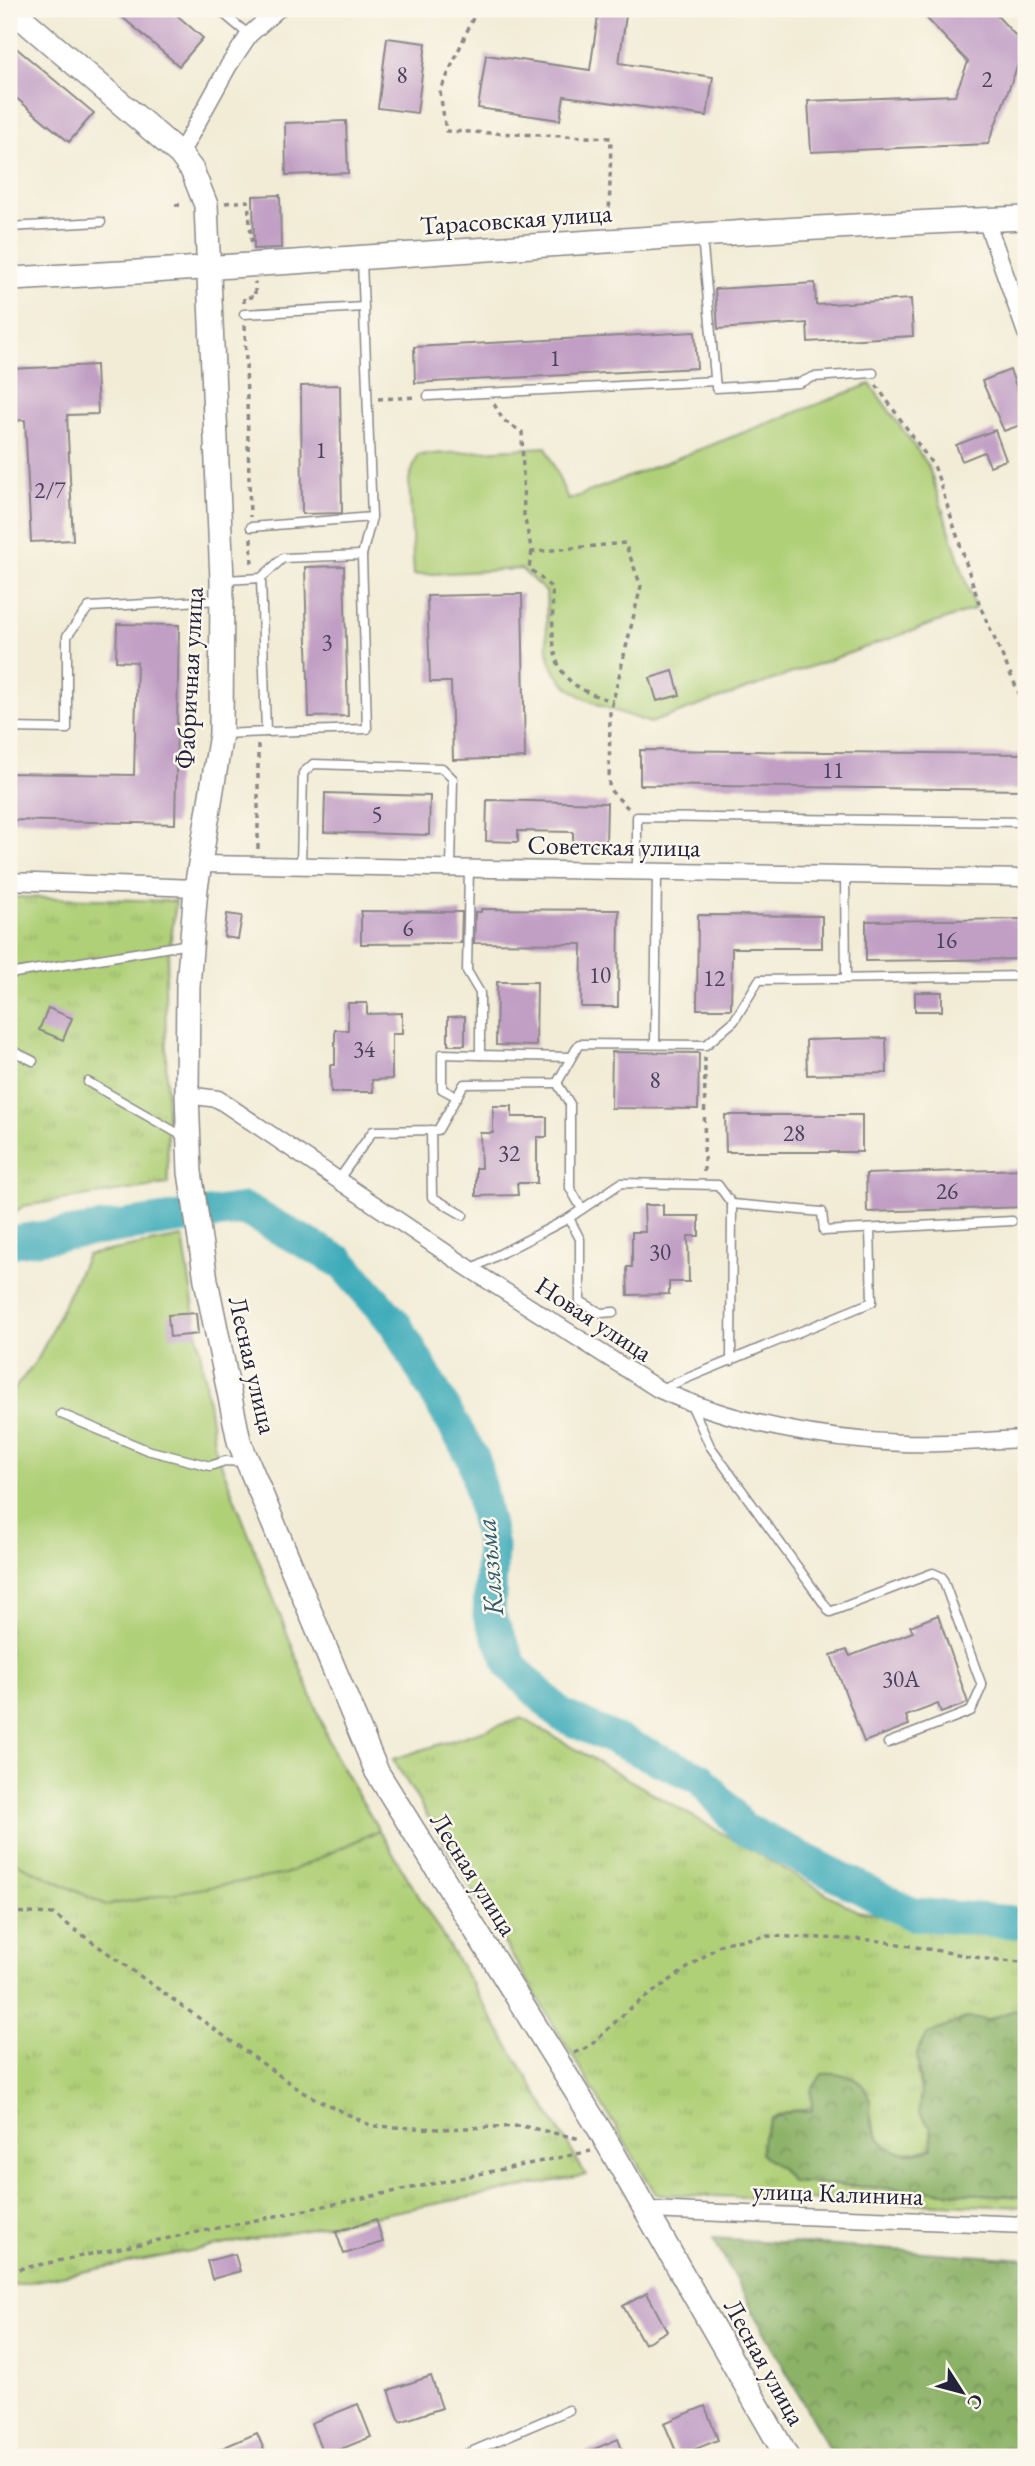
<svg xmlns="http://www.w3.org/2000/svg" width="1035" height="2466" viewBox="0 0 1035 2466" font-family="'EB Garamond',serif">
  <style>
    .grass { fill: url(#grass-tufts); stroke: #69795a; stroke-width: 2 }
    .forest { fill: url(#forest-crowns); stroke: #576a52; stroke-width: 2 }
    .green { fill: #b0d078; stroke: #69795a; stroke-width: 2 }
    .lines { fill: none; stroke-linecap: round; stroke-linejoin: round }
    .river { stroke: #3cabb9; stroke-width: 33 }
    .building { fill: #c19fc5 }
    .lane-casing { stroke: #8a8788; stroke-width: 11 }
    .street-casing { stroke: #8a8788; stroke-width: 19 }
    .secondary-casing { stroke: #8a8788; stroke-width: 26 }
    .path { stroke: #8a8788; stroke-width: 3.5; stroke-dasharray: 5 5; stroke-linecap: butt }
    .lane { stroke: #fff; stroke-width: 8 }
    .street { stroke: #fff; stroke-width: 16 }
    .secondary { stroke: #fff; stroke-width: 23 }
    .labels { text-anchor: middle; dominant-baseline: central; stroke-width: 5; stroke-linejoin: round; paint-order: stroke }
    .number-label { font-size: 23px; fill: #4a415e }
    .street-label { font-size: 26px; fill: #22223b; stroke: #fbf7ec }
    .water-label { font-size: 28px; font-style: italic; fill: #2c596d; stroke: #fbf7ec }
  </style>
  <defs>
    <pattern id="grass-tufts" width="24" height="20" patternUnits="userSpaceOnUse" patternTransform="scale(1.75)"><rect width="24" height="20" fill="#b0d078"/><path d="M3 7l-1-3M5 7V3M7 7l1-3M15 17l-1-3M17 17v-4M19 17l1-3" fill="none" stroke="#97b269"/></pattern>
    <pattern id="forest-crowns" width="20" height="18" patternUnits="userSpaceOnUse" patternTransform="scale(1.75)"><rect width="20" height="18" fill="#8cb268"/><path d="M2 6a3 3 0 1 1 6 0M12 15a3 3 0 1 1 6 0" fill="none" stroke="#729057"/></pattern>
  </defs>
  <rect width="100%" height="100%" fill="#fbf7ec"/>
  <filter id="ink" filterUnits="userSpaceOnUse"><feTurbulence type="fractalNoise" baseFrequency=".0143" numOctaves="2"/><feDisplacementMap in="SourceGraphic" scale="14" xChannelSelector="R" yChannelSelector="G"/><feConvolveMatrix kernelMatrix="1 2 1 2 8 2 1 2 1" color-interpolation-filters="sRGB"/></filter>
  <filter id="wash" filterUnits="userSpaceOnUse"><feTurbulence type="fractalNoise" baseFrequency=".00686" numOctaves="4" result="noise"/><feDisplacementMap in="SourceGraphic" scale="28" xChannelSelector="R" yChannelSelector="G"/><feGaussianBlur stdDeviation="1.57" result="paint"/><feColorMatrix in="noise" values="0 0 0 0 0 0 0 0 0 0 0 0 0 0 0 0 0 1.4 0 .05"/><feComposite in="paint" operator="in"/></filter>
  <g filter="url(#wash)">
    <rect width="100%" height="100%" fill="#f2ecd6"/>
    <g class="grass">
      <path d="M9,897l167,4 -11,81 3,202 -145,22 -14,12z"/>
      <path d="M522,1718l335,193 169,28v69l-39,12 -20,-2 -50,53 4,20 -2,22 12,15 1,19c-40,17 -63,-7 -62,-48l-78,12 -12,57 12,14 234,15v10l-370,-13 -263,-435z"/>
      <path d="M379,1830l207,345 -577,111v-427l97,46 179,-31z"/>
    </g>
    <g class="forest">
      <path d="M1023,2007l3,1v189l-234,-15 -12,-14 -20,-14 3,-18 9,-18 20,-7h20l-1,-20 11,-17c20,-1 43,3 48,26 2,7 -2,15 1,22 10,30 34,37 61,26l-1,-20 -12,-15 2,-22 -4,-39 11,-18 39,-16 20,2z"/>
      <path d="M713,2238l313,21v146l-7,22 7,2v28h-193z"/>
    </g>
    <g class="green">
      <path d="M870,384l58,81 47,144 -325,114c-33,-13 -85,-22 -99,-60 -7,-20 -3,-49 -5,-71l-25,-23 -107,6 -5,-96 9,-24 128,-8 22,53z"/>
      <path d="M183,1237l32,211 119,306 45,76 -94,44 -179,31 -97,-46v-463l30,-39 48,-102z"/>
    </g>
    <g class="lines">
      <path class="river" d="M9,1242l235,-33 97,53 55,63 78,135 18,86 -3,69 23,52 49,48 139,63 43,50 169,86 114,9"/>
    </g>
    <g id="blocks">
      <g class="building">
        <path d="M113,9h57l33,29 -24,28z"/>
        <path d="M599,9h28l-8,54 94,14 -6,39 -143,-20 -4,24 -82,-12 8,-53 104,15z"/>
        <path d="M918,9h73l34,37 -37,98 -177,8 -3,-51 147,-6 13,-33z"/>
        <path d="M387,38l39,5 -9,70 -39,-5z"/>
        <path d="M9,42l85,71 -25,29 -60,-50z"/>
        <path d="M346,121l2,52 -62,2 -1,-52z"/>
        <path d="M280,195l1,53 -27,1 -1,-53z"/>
        <path d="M815,283l1,22 95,-6 2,37 -105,6 -1,-19 -89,6 -3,-40z"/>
        <path d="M695,332l2,36 -282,15 -1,-36z"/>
        <path d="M96,365l2,49 -31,1 6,125 -42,2 -6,-122 -16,1v-52z"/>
        <path d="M1010,370l16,42v11l-22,8 -22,-50z"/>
        <path d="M340,385l2,128 -40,1 -1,-128z"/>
        <path d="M995,430l11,30 -16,6 -6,-14 -22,9 -6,-16z"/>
        <path d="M344,566l4,150 -39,1 -4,-150z"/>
        <path d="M522,594l3,164 -72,2 -2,-78h-21l-3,-86z"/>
        <path d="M117,624l62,1 -4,199 -166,-4v-47l125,2 3,-113 -21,-1z"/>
        <path d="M673,671l7,24 -23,6 -7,-23z"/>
        <path d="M640,750l386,4v36l-386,-5z"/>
        <path d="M325,793l105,3 -1,39 -105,-3z"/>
        <path d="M487,800l120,3 -1,42 -33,-1v-12l-55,-1v11l-32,-1z"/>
        <path d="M481,909l138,1 -1,97h-37l1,-63 -108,-1 1,-31h6z"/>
        <path d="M361,911l101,1 -1,31 -100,1z"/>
        <path d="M227,914l15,2 -4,23 -14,-2z"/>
        <path d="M698,915l124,1v32h-90l-1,61h-34z"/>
        <path d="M1026,919v40l-160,2v-40z"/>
        <path d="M497,982h40l-1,64 -40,-1z"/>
        <rect x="915" y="992" width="27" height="19"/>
        <path d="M348,1003h19v11l35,-1v21h-10v45l-20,1 1,12h-42l-1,-27h5v-35h13z"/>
        <path d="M48,1008l24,10 -9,22 -24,-10z"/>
        <path d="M465,1016v29h-17v-28z"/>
        <path d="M886,1038l1,35 -80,2 -1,-35z"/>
        <path d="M612,1052l87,1 -1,56 -87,-1z"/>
        <path d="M493,1106h19v11h35v20h-10v46h-20l1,12 -42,1v-28h5l-1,-35h13z"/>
        <path d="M725,1115h137v37h-136z"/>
        <path d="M1026,1169v38l-159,5 -1,-38z"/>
        <path d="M644,1205h19v11h36v20h-11l1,46h-20v12l-41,1 -1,-28h5v-35h13z"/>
        <path d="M196,1313l2,21 -28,3 -2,-22z"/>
        <path d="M938,1615l30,88 -27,10 -3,-9 -32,12 3,9 -45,17 -33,-87 16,-5 3,6 63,-24 -3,-6z"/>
        <path d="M376,2219l7,23 -39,12 -8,-22z"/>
        <path d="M235,2254l5,17 -28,8 -5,-18z"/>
        <path d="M647,2293l20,38 -23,13 -21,-38z"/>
        <path d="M431,2376l11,32 -42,14 -11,-32z"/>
        <path d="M358,2404l13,33 -47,19 -13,-33z"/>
        <path d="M705,2406l13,34 -40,16 -14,-33z"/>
        <path d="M257,2433l10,24h-66z"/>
        <path d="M618,2439l7,18h-50z"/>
      </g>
    </g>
  </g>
  <g filter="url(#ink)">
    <use href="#blocks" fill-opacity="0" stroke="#8a8788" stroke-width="2"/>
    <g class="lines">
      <g class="lane-casing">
        <g id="lane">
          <path d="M218,9l31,26"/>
          <path d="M9,227l92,-5"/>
          <path d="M702,236l14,152 83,-5 14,-6 60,-4"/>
          <path d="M244,314l120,-7"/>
          <path d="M428,396l287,-15"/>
          <path d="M251,527l121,-10 -10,-257"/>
          <path d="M362,555l10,-38"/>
          <path d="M261,578l22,-20 79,-3 5,174 -101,3"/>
          <path d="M9,728l58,1v-93l22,-29 132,-7"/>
          <path d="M225,734l41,-2 -5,-154 -36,2"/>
          <path d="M301,866l2,-93 10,-9 129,4 11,11 -2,89"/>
          <path d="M637,871v-54l389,5"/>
          <path d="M845,875l1,103"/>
          <path d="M9,974l180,-30"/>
          <path d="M655,1044l2,-172"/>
          <path d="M9,1049l24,12"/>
          <path d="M480,1055l91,2"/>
          <path d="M88,1082l98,56"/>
          <path d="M557,1083l13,21v84l12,21"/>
          <path d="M457,1097l-15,-8v-35l38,1v-62l-13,-22 2,-103"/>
          <path d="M431,1130l1,67 31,18"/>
          <path d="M339,1179l34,-48 65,-1 26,-46 93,-1 22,-39 127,1 28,-24 25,-41 267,-4"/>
          <path d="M569,1218l11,21v62l21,12 13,-1"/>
          <path d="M471,1269l98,-51 52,-35 97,2 14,19 90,8 2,19 188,-10"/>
          <path d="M731,1361l1,-157"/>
          <path d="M661,1389l211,-87 -2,-73"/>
          <path d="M691,1404l19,42 120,166 103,-39 9,4 40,109 -11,25 -83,32"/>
          <path d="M61,1414l86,36 63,16 15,-5 20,1"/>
          <path d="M459,2457l110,-47"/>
        </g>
      </g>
      <g class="street-casing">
        <g id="street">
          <path d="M180,154l49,-89 20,-30 29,-26"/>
          <path d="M986,220l40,113"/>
          <path d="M200,864l826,14"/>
          <path d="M9,881l187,7"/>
          <path d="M187,1095l31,4 252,170 188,120c74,34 164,51 245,54 41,2 83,-3 123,-4"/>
          <path d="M648,2210l378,15"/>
        </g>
      </g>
      <g class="secondary-casing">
        <g id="secondary">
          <path d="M11,9l169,145 12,16 14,35 16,375 -1,154 -25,154 -8,98 -1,109 3,77 16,108 33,161 138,331 223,358 187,327"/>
          <path d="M9,279c339,-17 678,-48 1017,-61"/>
        </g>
      </g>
      <g class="path">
        <path d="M477,9l-37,83 6,39 165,7 -2,84"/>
        <path d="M225,203l23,-2 4,46"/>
        <path d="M175,205h10"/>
        <path d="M244,303v-6h11v-15"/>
        <path d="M245,325l5,192"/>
        <path d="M876,385l59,83 45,138 46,103"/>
        <path d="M378,399l38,-2"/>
        <path d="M494,404l9,16 19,12 2,83 8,37 93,-9 16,43 -31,127 -1,76 19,19"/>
        <path d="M251,538l1,28"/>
        <path d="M532,552l-3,16 23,20c3,62 -10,94 61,113"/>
        <path d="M258,849v-104"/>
        <path d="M704,1172l1,-115"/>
        <path d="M9,1912l44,2 251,179 68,33 67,3 83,-3 59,13"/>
        <path d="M574,2053l16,-7 39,-37 94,-66 44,-7 107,4 125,21 27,1"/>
        <path d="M9,2271l582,-120"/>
      </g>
      <use href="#lane" class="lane"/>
      <use href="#street" class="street"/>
      <use href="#secondary" class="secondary"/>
    </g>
  </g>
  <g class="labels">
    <g class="number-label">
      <text x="402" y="75">8</text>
      <text x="987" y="79">2</text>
      <text x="555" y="358">1</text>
      <text x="321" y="450">1</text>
      <text x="50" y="490">2/7</text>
      <text x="327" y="642">3</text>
      <text x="833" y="770">11</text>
      <text x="377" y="814">5</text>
      <text x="408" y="928">6</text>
      <text x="946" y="940">16</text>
      <text x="600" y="975">10</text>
      <text x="714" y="978">12</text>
      <text x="364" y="1049">34</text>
      <text x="655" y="1080">8</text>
      <text x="794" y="1133">28</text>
      <text x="509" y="1153">32</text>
      <text x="947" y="1191">26</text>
      <text x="660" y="1252">30</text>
      <text x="901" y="1679">30А</text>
    </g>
    <g class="street-label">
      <text transform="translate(516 219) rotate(-4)">Тарасовская улица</text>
      <text transform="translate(189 678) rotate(-87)">Фабричная улица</text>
      <text transform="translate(614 846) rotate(1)">Советская улица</text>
      <text transform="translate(594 1319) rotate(33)">Новая улица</text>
      <text transform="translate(253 1365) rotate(77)">Лесная улица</text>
      <text transform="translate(474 1874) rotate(58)">Лесная улица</text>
      <text transform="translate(838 2193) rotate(2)">улица Калинина</text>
      <text transform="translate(765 2362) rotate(61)">Лесная улица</text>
    </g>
    <g class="water-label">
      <text transform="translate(489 1567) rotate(-95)">Клязьма</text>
    </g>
  </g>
  <rect width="1035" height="2466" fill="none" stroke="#fbf7ec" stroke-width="35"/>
  <g transform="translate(962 2392) rotate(126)" stroke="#fbf7ec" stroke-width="5" paint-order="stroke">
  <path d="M0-5L12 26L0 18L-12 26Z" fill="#22223b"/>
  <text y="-10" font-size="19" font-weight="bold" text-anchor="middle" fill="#22223b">С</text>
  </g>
</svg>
